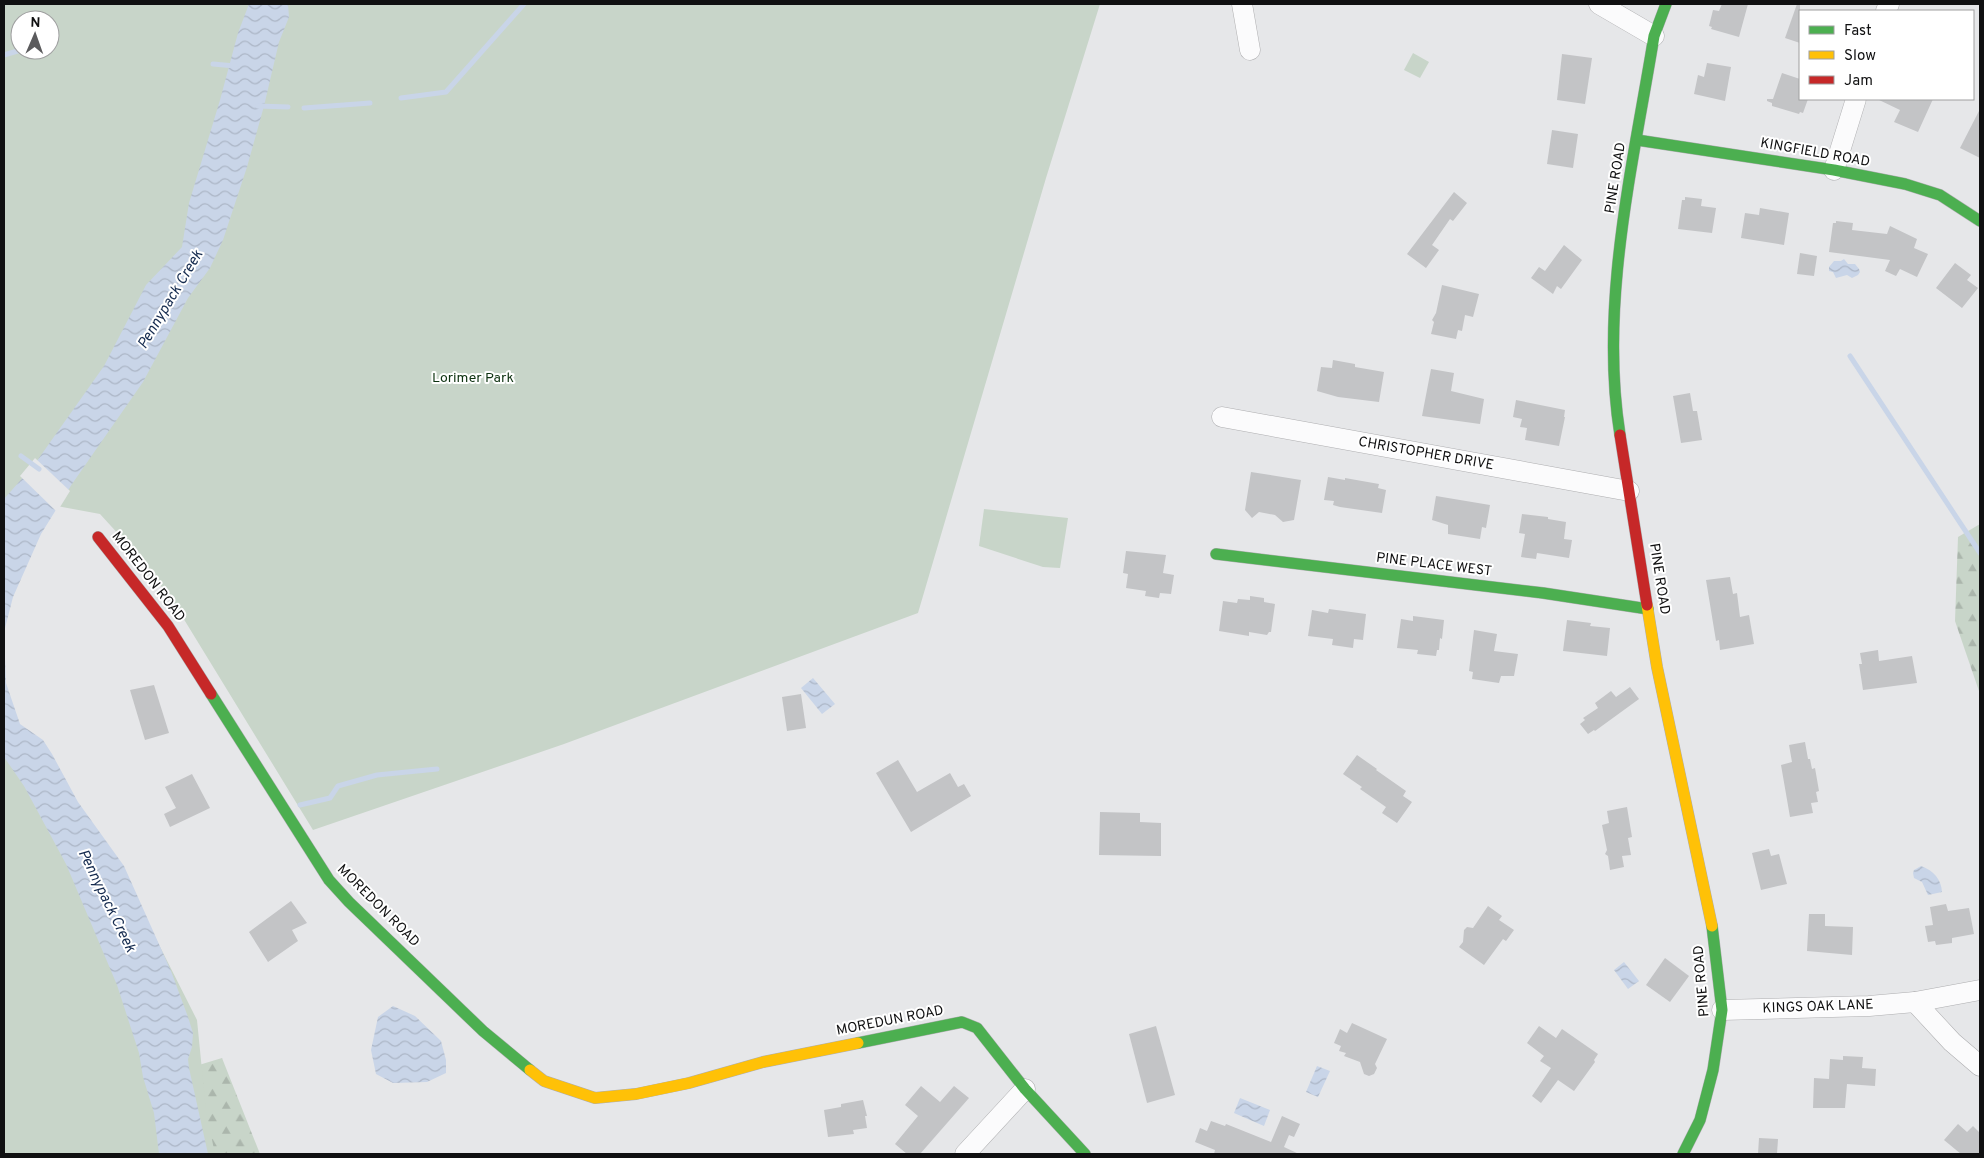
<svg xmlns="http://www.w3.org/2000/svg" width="1984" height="1158" viewBox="0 0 1984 1158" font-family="Overpass,sans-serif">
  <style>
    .forest { fill: url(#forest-firs) }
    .green { fill: #c8d5c9; fill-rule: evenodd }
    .water { fill: url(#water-waves) }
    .pier { fill: #e6e7e9 }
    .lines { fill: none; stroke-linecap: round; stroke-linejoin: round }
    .stream { stroke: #c9d5e8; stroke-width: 5 }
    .building { fill: #c3c4c6 }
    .street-casing { stroke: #aeaeb0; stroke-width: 21 }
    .fast-casing { stroke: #aeaeb0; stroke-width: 12 }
    .slow-casing { stroke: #aeaeb0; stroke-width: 12 }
    .jam-casing { stroke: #aeaeb0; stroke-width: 12 }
    .street { stroke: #fbfbfc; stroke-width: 20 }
    .fast { stroke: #4caf50; stroke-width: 11 }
    .slow { stroke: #ffc107; stroke-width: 11 }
    .jam { stroke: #c62828; stroke-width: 11 }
    .labels { text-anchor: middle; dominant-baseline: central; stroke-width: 4; stroke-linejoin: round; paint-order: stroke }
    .street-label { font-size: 14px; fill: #101011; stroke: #fff }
    .park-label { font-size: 14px; fill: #0d3210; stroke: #fff }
    .water-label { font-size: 15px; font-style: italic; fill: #152b4f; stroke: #fff }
  </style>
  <defs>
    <pattern id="forest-firs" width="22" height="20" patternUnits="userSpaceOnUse" patternTransform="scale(1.25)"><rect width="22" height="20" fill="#c8d5c9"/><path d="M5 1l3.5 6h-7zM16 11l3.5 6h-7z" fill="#abb6ac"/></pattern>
    <pattern id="water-waves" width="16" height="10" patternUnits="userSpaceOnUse" patternTransform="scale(1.25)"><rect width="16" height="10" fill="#c9d5e8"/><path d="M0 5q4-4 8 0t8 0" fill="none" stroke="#acb6c6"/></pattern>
  </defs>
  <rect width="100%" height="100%" fill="#e6e7e9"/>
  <g class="forest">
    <path d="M1980,524v170l-25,-73 3,-84z"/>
    <path d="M222,1058l38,96h-52l-19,-86z"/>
  </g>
  <g class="green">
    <path d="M4,4h1096l-54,174 -128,435 -354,131 -251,86 -136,-222 -35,-48 -42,-46 -54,-10 -42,50zM20,20h30v30h-30z"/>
    <path d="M1413,53l16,9 -9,16 -16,-8z"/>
    <path d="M984,509l84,9 -8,50 -17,-1 -64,-21z"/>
    <path d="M4,706l149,227 44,87 9,91 9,43h-211z"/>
  </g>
  <g class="water">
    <path d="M249,4h39l1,13 -10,25 -15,64 -17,61 -24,73 -13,28 -22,30 -45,84 -71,102 -31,50 -28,63 -9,35 2,51 14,41 23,16 9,14 26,48 46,64 47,105 17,46 5,16 -1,14 -4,12 1,9 19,86h-49l-5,-41 -11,-36 -4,-24 -22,-68 -51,-121 -42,-78 -20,-29v-258l30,-34 70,-99 42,-81 36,-38 7,-44 31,-103 18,-67z"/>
    <path d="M1844,259l4,5h7l4,5 1,3 -2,3 -6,3 -5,-3 -11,3 -3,-6 -4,-1v-4l5,-6h7z"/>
    <path d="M813,678l22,26 -13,10 -21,-26z"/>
    <path d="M1921,866c13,5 20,13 21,26l-14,3 -6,-13 -8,-4 -1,-5 1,-3z"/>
    <path d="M1624,962l15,19 -11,8 -14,-19z"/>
    <path d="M393,1006l22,10 26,25 5,19v13l-19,9 -34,1 -17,-9 -5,-24 7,-33z"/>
    <path d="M1317,1066l13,5 -12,26 -12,-5z"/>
    <path d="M1240,1098l30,12 -6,16 -30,-13z"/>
  </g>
  <path class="pier" d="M35,458l35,33 -13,21 -37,-36z"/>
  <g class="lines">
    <g class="stream">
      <path d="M4,55l17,-5"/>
      <path d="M213,64l22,2"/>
      <path d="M401,98l45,-6 78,-88"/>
      <path d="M258,106l30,1"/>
      <path d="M304,108l66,-5"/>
      <path d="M1850,356l130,197"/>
      <path d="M21,456l18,13"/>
      <path d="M300,805l30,-7 8,-12 39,-11 60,-6"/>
    </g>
  </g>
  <g class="building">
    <path d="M1722,4h26l-9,33 -28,-8 1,-2 -3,-1 4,-16 6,1z"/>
    <path d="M1797,4h3v39l-15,-5z"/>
    <path d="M1562,54l30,4 -7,46 -28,-4z"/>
    <path d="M1707,63l24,4 -6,34 -31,-7 4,-19 6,2z"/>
    <path d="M1782,73l18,6v20h8l-5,14 -3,-1 -1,2 -27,-8v-3l-5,-2v-2h6z"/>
    <path d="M1877,99h56l-15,33 -24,-10 6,-12z"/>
    <path d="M1980,109v49l-20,-10z"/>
    <path d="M1552,130l26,4 -5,34 -26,-4z"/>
    <path d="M1454,192l13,11 -14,18 -3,-2 -18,26 7,5 -13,18 -19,-14z"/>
    <path d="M1685,197l17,2 -1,7 15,2 -4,25 -34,-4 4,-29h3z"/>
    <path d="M1760,208l29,5 -5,32 -43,-7 4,-25 14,2z"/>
    <path d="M1836,221l17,2 -1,7 35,4 3,-8 27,13 -3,9 14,6 -11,23 -17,-8 -4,7 -11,-5 5,-11 -61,-8 4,-29h3z"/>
    <path d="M1564,245l18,15 -21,29 -4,-3 -4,8 -22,-16 8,-11 6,4z"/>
    <path d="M1800,253l17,3 -3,20 -17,-2z"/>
    <path d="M1955,263l16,12 -4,5 11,8 -16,20 -26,-20z"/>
    <path d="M1442,285l37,9 -6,23 -8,-2 -3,16 -4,-1 -2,9 -25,-5 3,-12 -2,-2 4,-7z"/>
    <path d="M1333,360l22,4v3l29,5 -5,30 -41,-5 -21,-6 4,-24 11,1z"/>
    <path d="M1431,369l23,4 -3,18 33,8 -4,25 -58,-8z"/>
    <path d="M1690,393l3,18h4l5,29 -21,3 -8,-47z"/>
    <path d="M1516,400l49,10 -1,7h1l-6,29 -34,-6 2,-12 -7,-1 2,-8 -9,-2z"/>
    <path d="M1251,472l50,8 -7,40 -11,2 -8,-7 -16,-3 -7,6 -7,-8z"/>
    <path d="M1328,477l17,3v-2l34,6 -1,4 8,2 -4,23 -42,-6 -7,-2 1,-4 -10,-1z"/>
    <path d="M1436,496l54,9 -4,23 -4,-1 -2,12 -32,-5v-9l-16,-5z"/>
    <path d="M1522,514l26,3v2l18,3 -2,17 8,1 -3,18 -32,-5 -1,6 -15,-2 4,-23 -6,-1z"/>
    <path d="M1126,551l40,4 -3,18 11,2 -3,19 -11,-1 -1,5 -14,-2 1,-5 -20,-3 2,-14 -5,-1z"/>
    <path d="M1730,577l3,17 4,-1 3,24 9,-2 5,29 -34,6 -1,-10 -3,1 -10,-61z"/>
    <path d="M1250,596l14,2v4l11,2 -4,28h-2l-2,3 -18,-3v4l-30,-5 4,-30 14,2 1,-4 12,1z"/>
    <path d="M1329,609l37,5 -3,26 -9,-1 -1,9 -21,-3 1,-6 -25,-3 4,-26 16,3z"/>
    <path d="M1413,616l31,4 -2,19 -2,-1 -1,12h-2l-1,6 -19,-2 1,-4 -21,-2 4,-29 12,2z"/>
    <path d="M1567,620l24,3 -1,3 20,2 -3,28 -44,-5z"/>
    <path d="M1474,630l23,4 -3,17 24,3 -4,22h-13l-2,7 -27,-4 1,-7 -4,-1z"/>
    <path d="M1878,650l1,11 33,-5 5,27 -54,7 -4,-26h3l-2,-11z"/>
    <path d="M154,685l15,48 -24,7 -15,-50z"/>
    <path d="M1630,687l9,12 -44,32 -1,-1 -6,4 -8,-10 5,-4 -2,-2 15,-10 -3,-5 16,-12 5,6z"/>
    <path d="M801,694l5,34 -19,3 -5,-34z"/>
    <path d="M1805,742l3,17h2l2,10 3,-1 4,23 -3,1 2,10 -7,1 2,10 -23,4 -9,-52 11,-3 -3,-17z"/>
    <path d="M1357,755l20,14 -1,1 30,21 -3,5 9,6 -15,21 -15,-10 4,-6 -26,-18 2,-2 -19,-13z"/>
    <path d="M898,760l19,32 33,-19 8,14 6,-3 7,12 -60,36 -35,-59z"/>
    <path d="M192,774l18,34 -40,19 -6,-13 12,-6 -11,-21z"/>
    <path d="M1627,807l5,30 -4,1 3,17 -9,1 2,11 -14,3 -2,-14 -3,-2 2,-4 -5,-25 7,-2 -2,-12z"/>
    <path d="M1100,812l40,1v9l21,1v33l-62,-1z"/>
    <path d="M1769,849l2,7 8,-2 8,30 -26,6 -9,-37z"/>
    <path d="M291,901l16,22 -15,7 6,11 -30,21 -19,-30z"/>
    <path d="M1946,904l2,7 21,-3 5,26 -22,4v5l-16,2 -1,-4 -7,1 -3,-16 8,-1 -3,-18z"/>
    <path d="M1488,906l14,10 -3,4 15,10 -8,11 -3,-2 -19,26 -25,-18 4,-5 1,-12 3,-3 6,1z"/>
    <path d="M1809,914h16v12l28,1 -1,28 -45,-4z"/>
    <path d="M1665,958l24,18 -19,26 -24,-17z"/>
    <path d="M1352,1023l35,16 -12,25 2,4 -3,6 -5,2 -5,-2 -4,-12 -16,-6 2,-3 -7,-2 2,-5 -7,-3 6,-14 7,4z"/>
    <path d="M1156,1026l19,69 -28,8 -18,-69z"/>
    <path d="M1539,1026l17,12 6,-9 36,25 -4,6 1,2 -21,29 -16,-11 -17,23 -9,-7 19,-28 -11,-7 4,-5 -17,-13z"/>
    <path d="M1843,1056l20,1 -1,11 14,1 -1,17 -28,-2 -2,24h-32l1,-30 15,1 1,-20 13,1z"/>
    <path d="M921,1086l19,16 14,-16 15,12 -49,56h-13l-12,-10 23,-28 -13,-11z"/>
    <path d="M863,1100l4,16h-2l2,12 -14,2 1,4 -26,3 -4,-27 17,-3v-3z"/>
    <path d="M1282,1116l18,8 -6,13 -5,-2 -5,12 15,7h-85l1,-4 -20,-8 5,-14 7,3 4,-10 14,5 1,-2 45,18z"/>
    <path d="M1958,1124l9,8 6,-6 7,7v21h-19l-17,-14z"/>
    <path d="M1759,1138l19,1 -1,15h-19z"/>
  </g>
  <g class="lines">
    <g class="street-casing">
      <g id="street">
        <path d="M1242,4l8,46"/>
        <path d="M1599,4l55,32"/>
        <path d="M1886,11l3,-7"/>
        <path d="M1834,170l22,-71"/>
        <path d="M1222,417l407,74"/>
        <path d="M1980,990l-65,12 37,40 28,24"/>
        <path d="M1722,1010l147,-4 46,-4"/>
        <path d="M965,1154l60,-65"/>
      </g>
    </g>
    <g class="fast-casing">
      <g id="fast">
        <path d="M1637,140l197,30 71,14 35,11 40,26"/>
        <path d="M1620,435c-21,-131 13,-270 34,-399l12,-32"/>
        <path d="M1216,554l327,39 105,16"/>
        <path d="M211,694l118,186 20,22 134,129 47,39"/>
        <path d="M858,1043l104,-21 15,6 48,61 60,65"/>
        <path d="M1683,1154l17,-34 13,-50 9,-60 -10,-84"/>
      </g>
    </g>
    <g class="slow-casing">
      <g id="slow">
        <path d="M1647,605l10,62 55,259"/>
        <path d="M530,1070l14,11 51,17 41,-4 53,-11 74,-21 95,-19"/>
      </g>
    </g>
    <g class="jam-casing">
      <g id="jam">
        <path d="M1620,435l27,170"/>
        <path d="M98,537l70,89 43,68"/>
      </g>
    </g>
    <use href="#street" class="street"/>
    <use href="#fast" class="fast"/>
    <use href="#slow" class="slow"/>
    <use href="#jam" class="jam"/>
  </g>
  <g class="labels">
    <g class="street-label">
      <text transform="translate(1815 153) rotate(10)">KINGFIELD ROAD</text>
      <text transform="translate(1616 178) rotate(-81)">PINE ROAD</text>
      <text transform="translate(1426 454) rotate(10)">CHRISTOPHER DRIVE</text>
      <text transform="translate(1434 565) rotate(7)">PINE PLACE WEST</text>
      <text transform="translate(148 577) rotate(52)">MOREDON ROAD</text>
      <text transform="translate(1659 579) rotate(81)">PINE ROAD</text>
      <text transform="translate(378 906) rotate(45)">MOREDON ROAD</text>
      <text transform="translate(1702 981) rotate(-95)">PINE ROAD</text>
      <text transform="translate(1818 1007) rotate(-2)">KINGS OAK LANE</text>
      <text transform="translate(890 1021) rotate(-11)">MOREDUN ROAD</text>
    </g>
    <g class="park-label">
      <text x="473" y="378">Lorimer Park</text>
    </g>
    <g class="water-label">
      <text transform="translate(171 300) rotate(-59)">Pennypack Creek</text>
      <text transform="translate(106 901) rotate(64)">Pennypack Creek</text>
    </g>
  </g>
  <rect width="1984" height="1158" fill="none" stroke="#101011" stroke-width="10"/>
  <rect x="1799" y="10" width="175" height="90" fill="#ffffff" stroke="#9f9fa0"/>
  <rect x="1809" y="26" width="25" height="8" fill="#4caf50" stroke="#9f9fa0"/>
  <text x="1844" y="35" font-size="15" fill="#101011">Fast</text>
  <rect x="1809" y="51" width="25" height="8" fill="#ffc107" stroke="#9f9fa0"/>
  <text x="1844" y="60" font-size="15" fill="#101011">Slow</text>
  <rect x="1809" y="76" width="25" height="8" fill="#c62828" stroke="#9f9fa0"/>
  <text x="1844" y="85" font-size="15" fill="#101011">Jam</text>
  <g transform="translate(35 35) rotate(2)"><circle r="24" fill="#ffffff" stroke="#9f9fa0"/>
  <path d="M0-4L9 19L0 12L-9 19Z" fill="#5b5b5d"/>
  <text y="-8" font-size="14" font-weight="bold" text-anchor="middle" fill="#101011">N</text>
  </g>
</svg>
